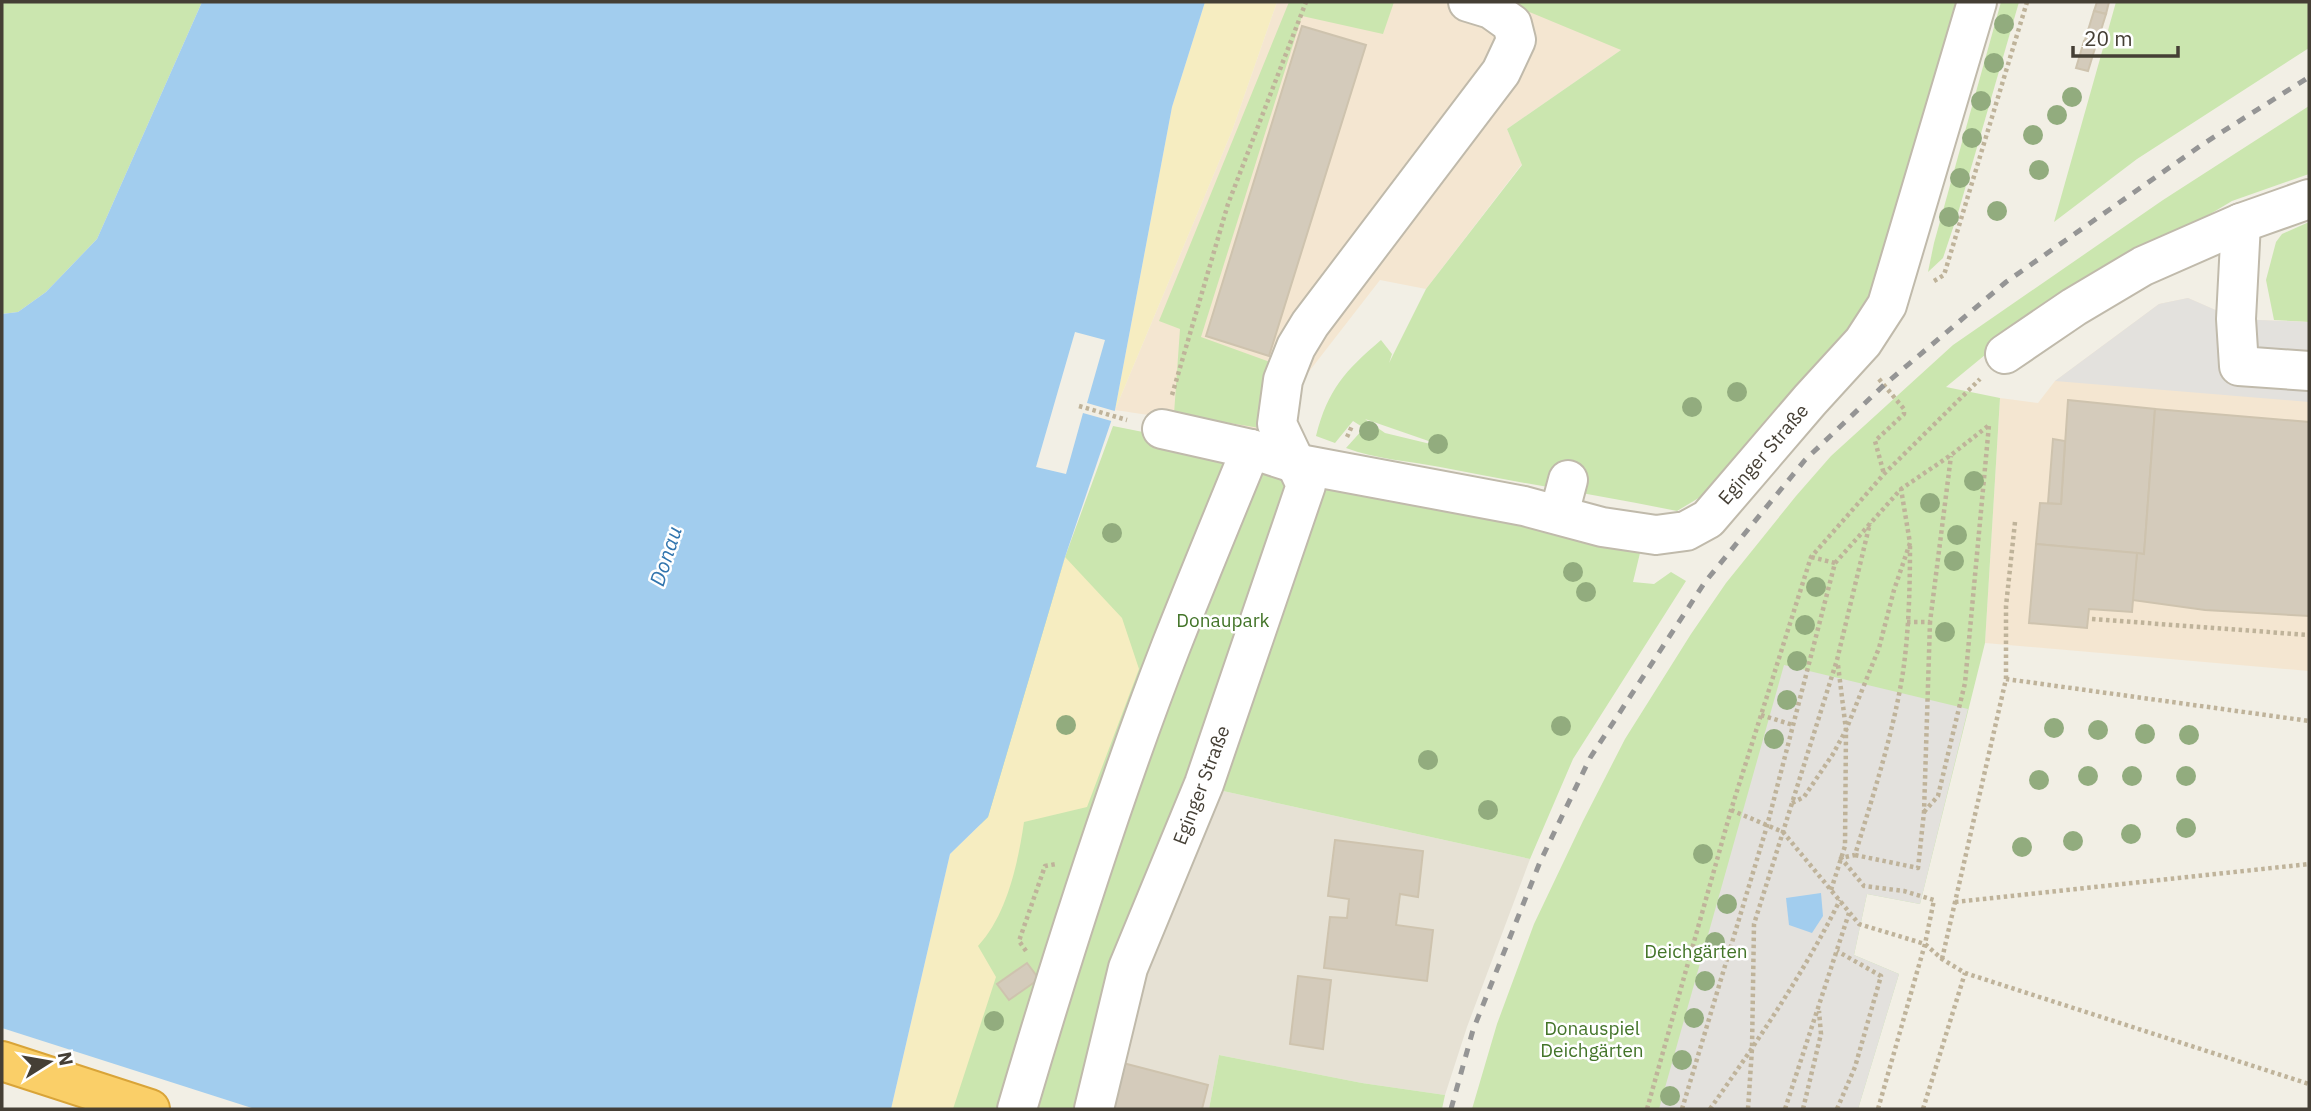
<svg xmlns="http://www.w3.org/2000/svg" width="2311" height="1111" viewBox="0 0 2311 1111" font-family="'IBM Plex Sans',sans-serif">
  <style>
    .residential { fill: #e6e1d4 }
    .commercial { fill: #f4e6d1 }
    .green { fill: #cbe6af; fill-rule: evenodd }
    .sand { fill: #f6edc1 }
    .parking { fill: #e3e1dd }
    .water { fill: #a2cdee }
    .pier { fill: #f2efe5 }
    .building { fill: #d4cbbb; stroke: #cec3ae; stroke-width: 2 }
    .lines { fill: none; stroke-linecap: round; stroke-linejoin: round }
    .minor-casing { stroke: #c0baab; stroke-width: 42 }
    .highway-casing { stroke: #d9a438; stroke-width: 42 }
    .path { stroke: #bfb39a; stroke-width: 4.5; stroke-dasharray: 3.5 3.5; stroke-linecap: butt }
    .minor { stroke: #fff; stroke-width: 38 }
    .highway { stroke: #facf68; stroke-width: 38 }
    .rail { stroke: #959595; stroke-width: 5; stroke-dasharray: 9 9; stroke-linecap: butt }
    .tree { fill: #92ac7e }
    .labels { text-anchor: middle; dominant-baseline: central; stroke-width: 5; stroke-linejoin: round; paint-order: stroke }
    .street-label { font-size: 19px; fill: #453f35; stroke: #fff }
    .park-label { font-size: 19px; fill: #44752a; stroke: #fff }
    .water-label { font-size: 21px; font-style: italic; fill: #3175ae; stroke: #fff }
  </style>
  <rect width="100%" height="100%" fill="#f2efe5"/>
  <path class="residential" d="M1214,789l316,70 -63,168 -22,68 -83,-12 -143,-28 -10,54h-110l19,-77z"/>
  <g class="commercial">
    <path d="M1277,2h258l86,48 -114,79 15,35 -96,125 -46,-9 -118,152 -147,-22 117,-279z"/>
    <path d="M2188,298l48,21 73,3v349l-324,-28 15,-245 38,5 17,-22 104,-77z"/>
  </g>
  <g class="green">
    <path d="M2,2h200l-105,237 -51,53 -28,20 -16,2z"/>
    <path d="M1289,2h105l-11,32 -81,-18 -101,321 69,25 -10,66 -86,-14 6,-85 -21,-8z"/>
    <path d="M1505,2h460l-49,169 -57,150 -147,169 -35,21c-79,-16 -158,-28 -237,-44 -31,-6 -65,-8 -94,-19l18,-20 -11,-7 -18,22 -19,-7c12,-47 29,-65 65,-96l11,14 -3,9 37,-74 96,-124 -15,-36 114,-79zM1365,419l78,27v1l-58,-14z"/>
    <path d="M2001,2h18l-61,211 -15,45 -15,14 6,-29z"/>
    <path d="M2116,2h193v46l-172,111 -83,63z"/>
    <path d="M2309,106v68l-77,27 -219,131 -67,55 54,11 -15,245 -65,261 -53,-10 -13,61 45,19 -41,135h-386l25,-85 37,-100 49,-103 42,-82 66,-105 35,-51 70,-87 35,-40 122,-111 210,-145z"/>
    <path d="M2309,222v100l-35,-2 -8,-40 10,-38 6,-8z"/>
    <path d="M1113,426l55,11 470,115 2,1 -7,29 21,2 17,-12 15,9 -113,178 -43,100 -316,-70 -103,187 -37,133h-183l174,-552z"/>
    <path d="M1219,1055l143,28 83,12 -3,14h-233z"/>
  </g>
  <g class="sand">
    <path d="M1205,2h72l-45,129 -117,279 57,-303z"/>
    <path d="M1065,557l57,61 17,51 -52,138 -63,15c-6,41 -17,93 -46,124l18,31 -43,132h-62l59,-255 38,-37z"/>
  </g>
  <g class="parking">
    <path d="M2188,298l48,21 73,3v80l-254,-21 104,-77z"/>
    <path d="M1784,665l184,44 -48,195 -53,-10 -13,61 45,19 -41,135h-199z"/>
  </g>
  <g class="water">
    <path d="M202,2h1003l-33,105 -57,303 -50,147 -77,260 -38,37 -59,255h-889v-795l16,-2 28,-20 51,-53z"/>
    <path d="M1821,893l2,23 -11,17 -23,-8 -3,-27z"/>
  </g>
  <g class="pier">
    <path d="M1075,332l30,8 -18,63 31,9 -3,10 -32,-9 -17,61 -30,-7z"/>
    <path d="M2,1028l253,81h-253z"/>
  </g>
  <g class="building">
    <path d="M2097,2h12l-3,12 -12,-3z"/>
    <path d="M2094,11l12,3 -9,29 -12,-3z"/>
    <path d="M1302,26l64,19 -97,311 -63,-20z"/>
    <path d="M2084,41l12,4 -8,26 -12,-3z"/>
    <path d="M2068,400l87,9 -11,145 -108,-10 4,-41 21,1z"/>
    <path d="M2155,409l154,13v194l-104,-6 -73,-10 5,-47 7,1z"/>
    <path d="M2053,439l12,2 -4,63 -13,-1z"/>
    <path d="M2036,544l101,9 -5,59 -43,-3 -2,19 -58,-5z"/>
    <path d="M1335,840l88,11 -5,46 -18,-3 -4,31 37,5 -6,51 -103,-13 6,-51 17,1 2,-19 -21,-3z"/>
    <path d="M1027,963l12,16 -30,21 -12,-16z"/>
    <path d="M1298,976l33,4 -8,69 -33,-5z"/>
    <path d="M1123,1063l85,22 -6,24h-91z"/>
  </g>
  <g class="lines">
    <g class="minor-casing">
      <g id="minor">
        <path d="M2241,223l-5,96 3,47 70,5"/>
        <path d="M2005,354l69,-47 69,-41 98,-43 68,-24"/>
        <path d="M1162,429l89,20 43,14 230,43 78,21 54,8 30,-4 22,-12 102,-119 53,-58 24,-37 90,-303"/>
        <path d="M1559,514l9,-34"/>
        <path d="M1017,1109c46,-156 95,-311 154,-463 26,-66 53,-131 80,-197"/>
        <path d="M1094,1109l34,-141 76,-184 102,-299 -29,-61 6,-44 13,-33 14,-23 191,-252 15,-32 -4,-16 -21,-15 -23,-7"/>
      </g>
    </g>
    <g class="highway-casing">
      <path id="highway" d="M2,1061l148,48"/>
    </g>
    <g class="path">
      <path d="M1934,281l10,-6 83,-273"/>
      <path d="M1879,379l25,30v5l-29,27 9,33"/>
      <path d="M1172,395l56,-191 78,-202"/>
      <path d="M1079,406l48,14"/>
      <path d="M1347,437l5,-11"/>
      <path d="M1835,563l66,-74 50,-34 37,-29"/>
      <path d="M2092,619l217,16"/>
      <path d="M1907,622h23l21,-166"/>
      <path d="M2006,679v-73l9,-84"/>
      <path d="M1761,715l32,10"/>
      <path d="M1792,803l12,-6 29,-43 13,-24 33,-82 15,-58 16,-47 -9,-54"/>
      <path d="M1731,810l52,22 76,92 66,20 17,15 23,14 344,111"/>
      <path d="M1924,812l14,-16 27,-113 24,-258"/>
      <path d="M1855,855l63,13 6,-56 6,-190"/>
      <path d="M1831,890l14,-44 1,-116 -8,-65"/>
      <path d="M1955,902l354,-38"/>
      <path d="M1026,951l-7,-10 26,-75 11,-2"/>
      <path d="M1942,959l64,-280 303,42"/>
      <path d="M1647,1109l84,-299 80,-253 73,-83 96,-95"/>
      <path d="M1682,1109l85,-283 68,-263 -24,-6"/>
      <path d="M1710,1109c47,-67 94,-136 130,-209"/>
      <path d="M1748,1109l4,-60 2,-125 83,-264 33,-137"/>
      <path d="M1785,1109l64,-196"/>
      <path d="M1803,1109l18,-75 -2,-23"/>
      <path d="M1837,1109l18,-42 26,-91 -44,-25"/>
      <path d="M1878,1109l47,-165 9,-44 -30,-9 -40,-5 -23,-28 14,-3c18,-60 38,-120 48,-183 6,-42 7,-86 7,-129"/>
      <path d="M1923,1109l42,-136"/>
    </g>
    <use href="#minor" class="minor"/>
    <use href="#highway" class="highway"/>
    <path class="rail" d="M1451,1109l22,-79 67,-168 50,-104 115,-176 100,-122 79,-75 122,-103 197,-138 106,-67"/>
  </g>
  <g class="tree">
    <circle cx="2004" cy="24" r="10"/>
    <circle cx="1994" cy="63" r="10"/>
    <circle cx="2072" cy="97" r="10"/>
    <circle cx="1981" cy="101" r="10"/>
    <circle cx="2057" cy="115" r="10"/>
    <circle cx="2033" cy="135" r="10"/>
    <circle cx="1972" cy="138" r="10"/>
    <circle cx="2039" cy="170" r="10"/>
    <circle cx="1960" cy="178" r="10"/>
    <circle cx="1997" cy="211" r="10"/>
    <circle cx="1949" cy="217" r="10"/>
    <circle cx="1737" cy="392" r="10"/>
    <circle cx="1692" cy="407" r="10"/>
    <circle cx="1369" cy="431" r="10"/>
    <circle cx="1438" cy="444" r="10"/>
    <circle cx="1974" cy="481" r="10"/>
    <circle cx="1930" cy="503" r="10"/>
    <circle cx="1112" cy="533" r="10"/>
    <circle cx="1957" cy="535" r="10"/>
    <circle cx="1954" cy="561" r="10"/>
    <circle cx="1573" cy="572" r="10"/>
    <circle cx="1816" cy="587" r="10"/>
    <circle cx="1586" cy="592" r="10"/>
    <circle cx="1805" cy="625" r="10"/>
    <circle cx="1945" cy="632" r="10"/>
    <circle cx="1797" cy="661" r="10"/>
    <circle cx="1787" cy="700" r="10"/>
    <circle cx="1066" cy="725" r="10"/>
    <circle cx="1561" cy="726" r="10"/>
    <circle cx="2054" cy="728" r="10"/>
    <circle cx="2098" cy="730" r="10"/>
    <circle cx="2145" cy="734" r="10"/>
    <circle cx="2189" cy="735" r="10"/>
    <circle cx="1774" cy="739" r="10"/>
    <circle cx="1428" cy="760" r="10"/>
    <circle cx="2088" cy="776" r="10"/>
    <circle cx="2132" cy="776" r="10"/>
    <circle cx="2186" cy="776" r="10"/>
    <circle cx="2039" cy="780" r="10"/>
    <circle cx="1488" cy="810" r="10"/>
    <circle cx="2186" cy="828" r="10"/>
    <circle cx="2131" cy="834" r="10"/>
    <circle cx="2073" cy="841" r="10"/>
    <circle cx="2022" cy="847" r="10"/>
    <circle cx="1703" cy="854" r="10"/>
    <circle cx="1727" cy="904" r="10"/>
    <circle cx="1715" cy="942" r="10"/>
    <circle cx="1705" cy="981" r="10"/>
    <circle cx="1694" cy="1018" r="10"/>
    <circle cx="994" cy="1021" r="10"/>
    <circle cx="1682" cy="1060" r="10"/>
    <circle cx="1670" cy="1096" r="10"/>
  </g>
  <g class="labels">
    <g class="street-label">
      <text transform="translate(1763 454) rotate(-49)">Eginger Straße</text>
      <text transform="translate(1201 785) rotate(-69)">Eginger Straße</text>
    </g>
    <g class="park-label">
      <text x="1223" y="620">Donaupark</text>
      <text x="1696" y="951">Deichgärten</text>
      <text x="1592" y="1028">Donauspiel<tspan x="1592" dy="22">Deichgärten</tspan></text>
    </g>
    <g class="water-label">
      <text transform="translate(665 556) rotate(-72)">Donau</text>
    </g>
  </g>
  <rect width="2311" height="1111" fill="none" stroke="#453f35" stroke-width="7"/>
  <g transform="translate(49 1062) rotate(79)" stroke="#ffffff" stroke-width="5" paint-order="stroke">
  <path d="M0-5L12 26L0 18L-12 26Z" fill="#453f35"/>
  <text y="-10" font-size="19" font-weight="bold" text-anchor="middle" fill="#453f35">N</text>
  </g>
  <path d="M2073 46v10h105v-10" fill="none" stroke="#453f35" stroke-width="3.5"/>
  <text x="2084" y="46" font-size="21" fill="#453f35" stroke="#ffffff" stroke-width="5" paint-order="stroke">20 m</text>
</svg>
